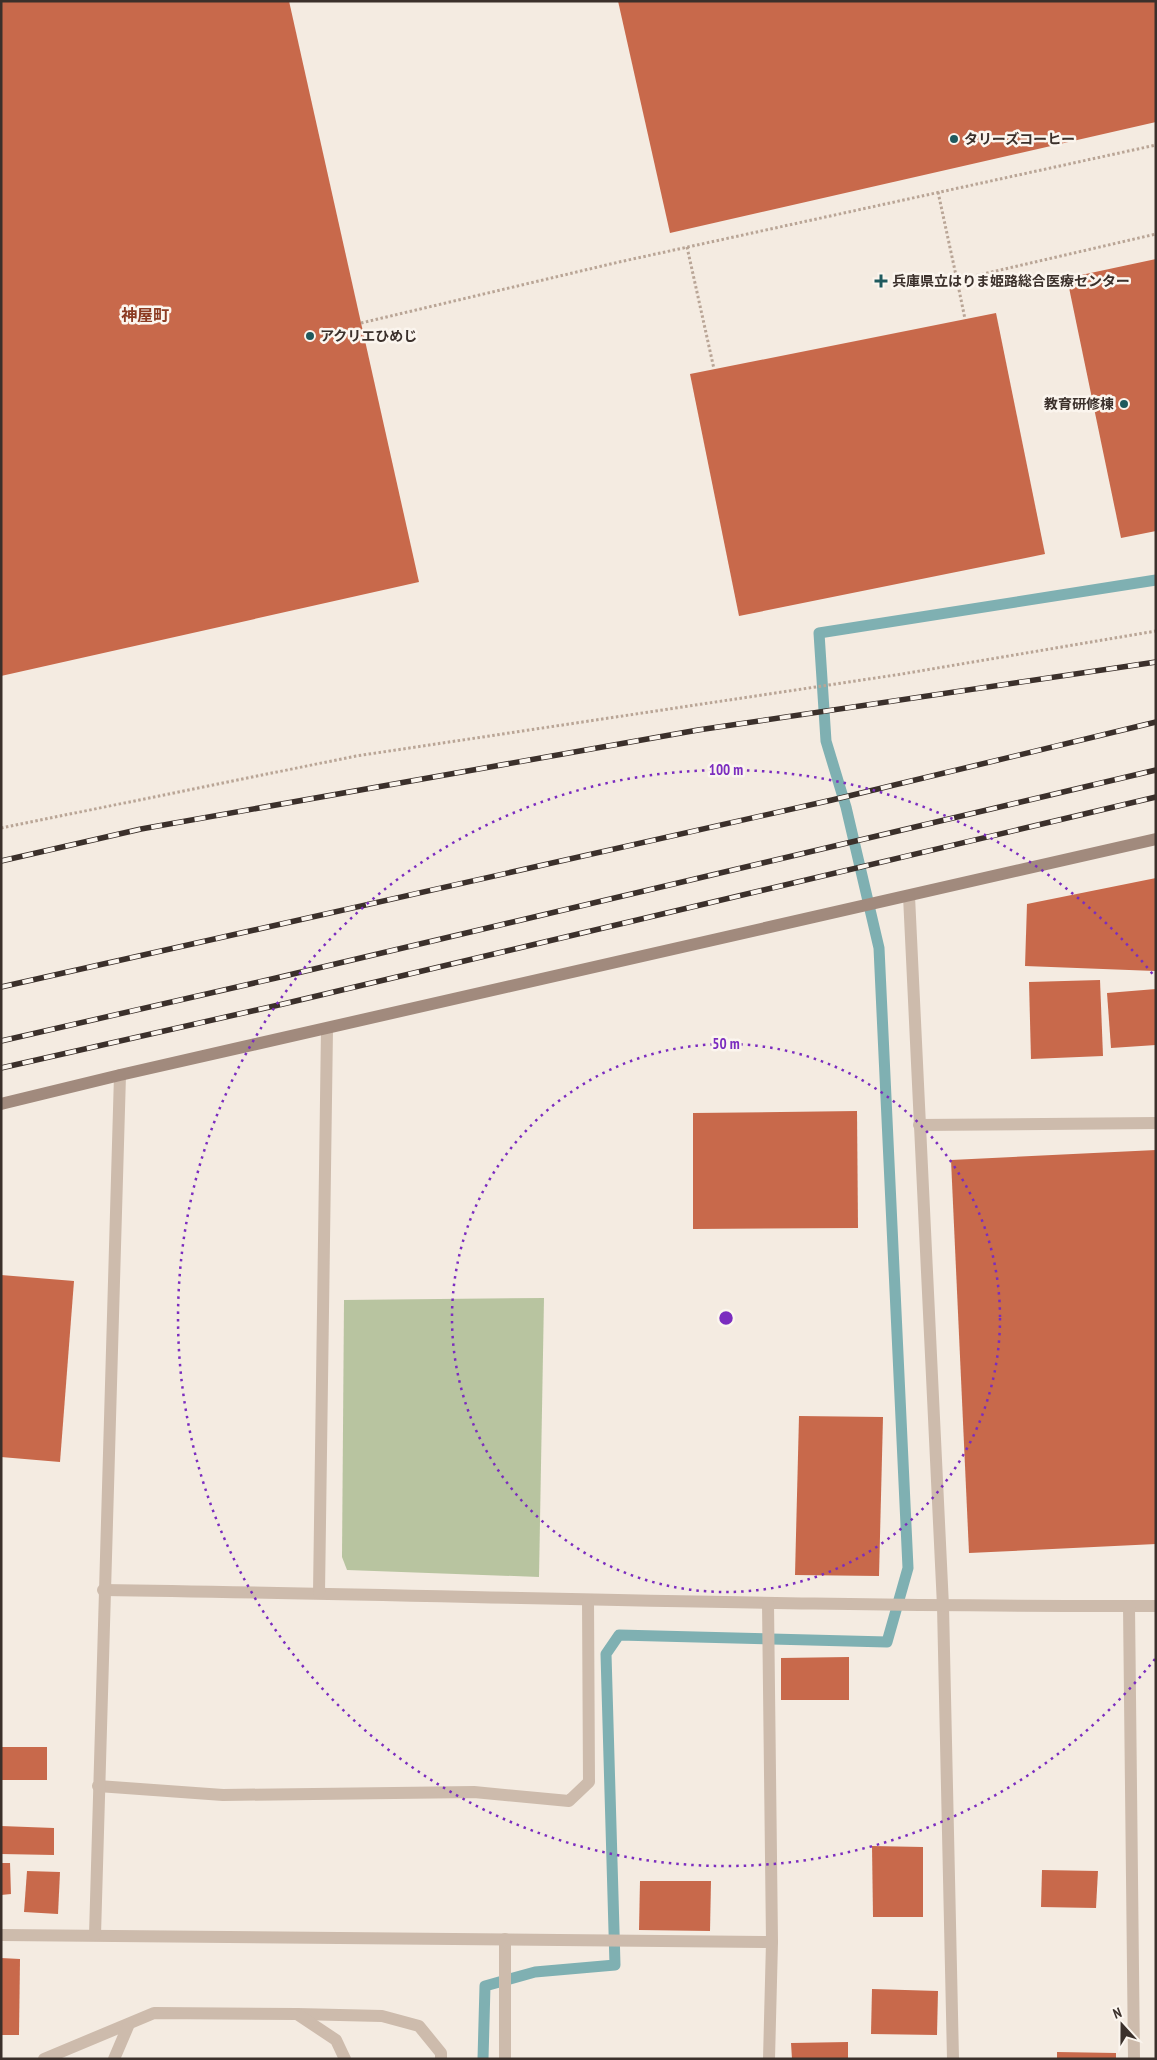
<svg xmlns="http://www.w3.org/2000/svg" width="1157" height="2060" viewBox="0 0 1157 2060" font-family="'PT Sans Narrow','Noto Sans JP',sans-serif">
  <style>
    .green { fill: #b8c4a0 }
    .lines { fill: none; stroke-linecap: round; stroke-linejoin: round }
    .stream { stroke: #7fb0b2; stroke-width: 11 }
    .building { fill: #c8694b }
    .path { stroke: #b9a596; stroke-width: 3; stroke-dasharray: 2.5 2.5; stroke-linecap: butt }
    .lane { stroke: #cdbbac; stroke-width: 12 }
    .street { stroke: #cdbbac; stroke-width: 12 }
    .secondary { stroke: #a18a7d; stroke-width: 12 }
    .rail-casing { stroke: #3b302b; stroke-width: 5.5 }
    .rail { stroke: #fbf5ee; stroke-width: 4; stroke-dasharray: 11; stroke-linecap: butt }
    .ring { fill: none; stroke: #7b2cbf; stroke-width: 2.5; stroke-dasharray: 2.5 5 }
    .poi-dot { fill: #1f5a5e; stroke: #fbf5ee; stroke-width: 2 }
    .labels { text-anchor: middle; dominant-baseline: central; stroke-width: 5; stroke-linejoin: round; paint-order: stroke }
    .poi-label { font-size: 14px; font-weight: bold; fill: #3b302b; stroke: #fbf5ee; text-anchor: start }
    .quarter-label { font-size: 16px; font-weight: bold; fill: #8c3b22; stroke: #fbf5ee }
    .centre { fill: #7b2cbf; stroke: #fbf5ee; stroke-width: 2.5 }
    .ring-label { font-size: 15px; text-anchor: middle; font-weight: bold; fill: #7b2cbf; stroke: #fbf5ee; stroke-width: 5; stroke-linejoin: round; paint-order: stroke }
  </style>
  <rect width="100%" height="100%" fill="#f4ebe1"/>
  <path class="green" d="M544,1298l-5,279 -192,-7 -5,-13 2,-257z"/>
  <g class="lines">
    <path class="stream" d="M483,2059l2,-73 50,-14 80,-7 -9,-311 13,-19 268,7 21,-74 -29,-620 -33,-141 -20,-66 -7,-108 337,-53"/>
  </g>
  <g class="building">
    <path d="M1,1h288l130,581 -418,94z"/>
    <path d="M618,1h538v121l-486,111z"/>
    <path d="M1156,259v272l-35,7 -54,-260z"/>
    <path d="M996,313l49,241 -306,62 -49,-242z"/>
    <path d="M1156,878l-1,93 -130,-5 2,-62z"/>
    <path d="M1100,980l3,76 -72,3 -2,-77z"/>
    <path d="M1156,989v56l-45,3 -4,-55z"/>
    <path d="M857,1111l1,117 -165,1v-116z"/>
    <path d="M1156,1150v394l-187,9 -18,-393z"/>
    <path d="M1,1275l73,6 -14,181 -59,-5z"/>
    <path d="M799,1416l84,1 -4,159 -84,-1z"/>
    <path d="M849,1657v43h-68v-42z"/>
    <rect x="1" y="1747" width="46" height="33"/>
    <path d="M1,1826l53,2v27l-53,-1z"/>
    <path d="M872,1846l51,1v70h-50z"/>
    <path d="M1,1863h9l1,31 -10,1z"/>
    <path d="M1042,1870l56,1 -2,37 -55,-1z"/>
    <path d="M27,1871l33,1 -2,42 -34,-2z"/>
    <path d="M640,1881h71l-1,50 -71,-1z"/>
    <path d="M1,1958l19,1 -1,76h-18z"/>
    <path d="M872,1989l66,2 -1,44 -66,-1z"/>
    <path d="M848,2042v17h-56l-1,-16z"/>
    <path d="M1057,2052l59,1v6h-59z"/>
  </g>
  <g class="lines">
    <g class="path">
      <path d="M938,192l19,88 199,-46"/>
      <path d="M687,247l27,122"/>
      <path d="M957,280l8,39"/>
      <path d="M361,323l258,-61 537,-117"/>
      <path d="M1,828l355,-72 546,-82 254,-43"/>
    </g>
    <g class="lane">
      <path d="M297,2014l85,2 37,10 22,27v6"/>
      <path d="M44,2059l110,-46 143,1 39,26 9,19"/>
      <path d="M114,2059l15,-35"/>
    </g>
    <g class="street">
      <path d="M909,896l34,710 10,453"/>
      <path d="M919,1125l237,-2"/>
      <path d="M103,1590c351,5 702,17 1053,16"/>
      <path d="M319,1593l8,-564"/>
      <path d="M768,1604l4,338 -3,117"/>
      <path d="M1129,1606l5,453"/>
      <path d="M98,1786l125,9 251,-3 95,9 20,-19 -1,-182"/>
      <path d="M1,1935l771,7"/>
      <path d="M95,1935l25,-860"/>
      <path d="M505,1939v120"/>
    </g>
    <path class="secondary" d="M1,1104l119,-29 1036,-236"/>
    <g class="rail-casing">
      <g id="rail">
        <path d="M1,861l140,-32 557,-99 458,-68"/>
        <path d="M1,987l831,-187 324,-78"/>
        <path d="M1,1041l275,-63 880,-208"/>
        <path d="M1,1068l282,-64 873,-207"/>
      </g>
    </g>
    <use href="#rail" class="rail"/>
  </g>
  <g class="ring">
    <circle cx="726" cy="1318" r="274"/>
    <path d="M1155 1659A548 548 0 1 1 1155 977"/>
  </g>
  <g class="poi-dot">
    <circle cx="954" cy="139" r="5"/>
    <path d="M878.5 273.5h5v5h5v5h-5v5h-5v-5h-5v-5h5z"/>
    <circle cx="310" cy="336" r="5"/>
    <circle cx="1124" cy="404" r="5"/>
  </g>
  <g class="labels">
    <g class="poi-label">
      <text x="964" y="139">タリーズコーヒー</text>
      <text x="892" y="281">兵庫県立はりま姫路総合医療センター</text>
      <text x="320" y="336">アクリエひめじ</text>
      <text x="1114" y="404" text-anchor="end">教育研修棟</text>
    </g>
    <g class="quarter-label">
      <text x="145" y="315">神屋町</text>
    </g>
  </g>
  <circle cx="726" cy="1318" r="8" class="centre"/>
  <g class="ring-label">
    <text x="726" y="775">100 m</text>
    <text x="726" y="1049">50 m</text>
  </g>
  <rect width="1157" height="2060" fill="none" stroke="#3b302b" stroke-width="5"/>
  <g transform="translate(1122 2025) rotate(339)" stroke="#fbf5ee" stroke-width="4" paint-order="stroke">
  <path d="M0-4L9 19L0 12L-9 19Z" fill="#3b302b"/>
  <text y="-8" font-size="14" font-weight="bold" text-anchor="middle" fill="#3b302b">N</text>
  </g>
</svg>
